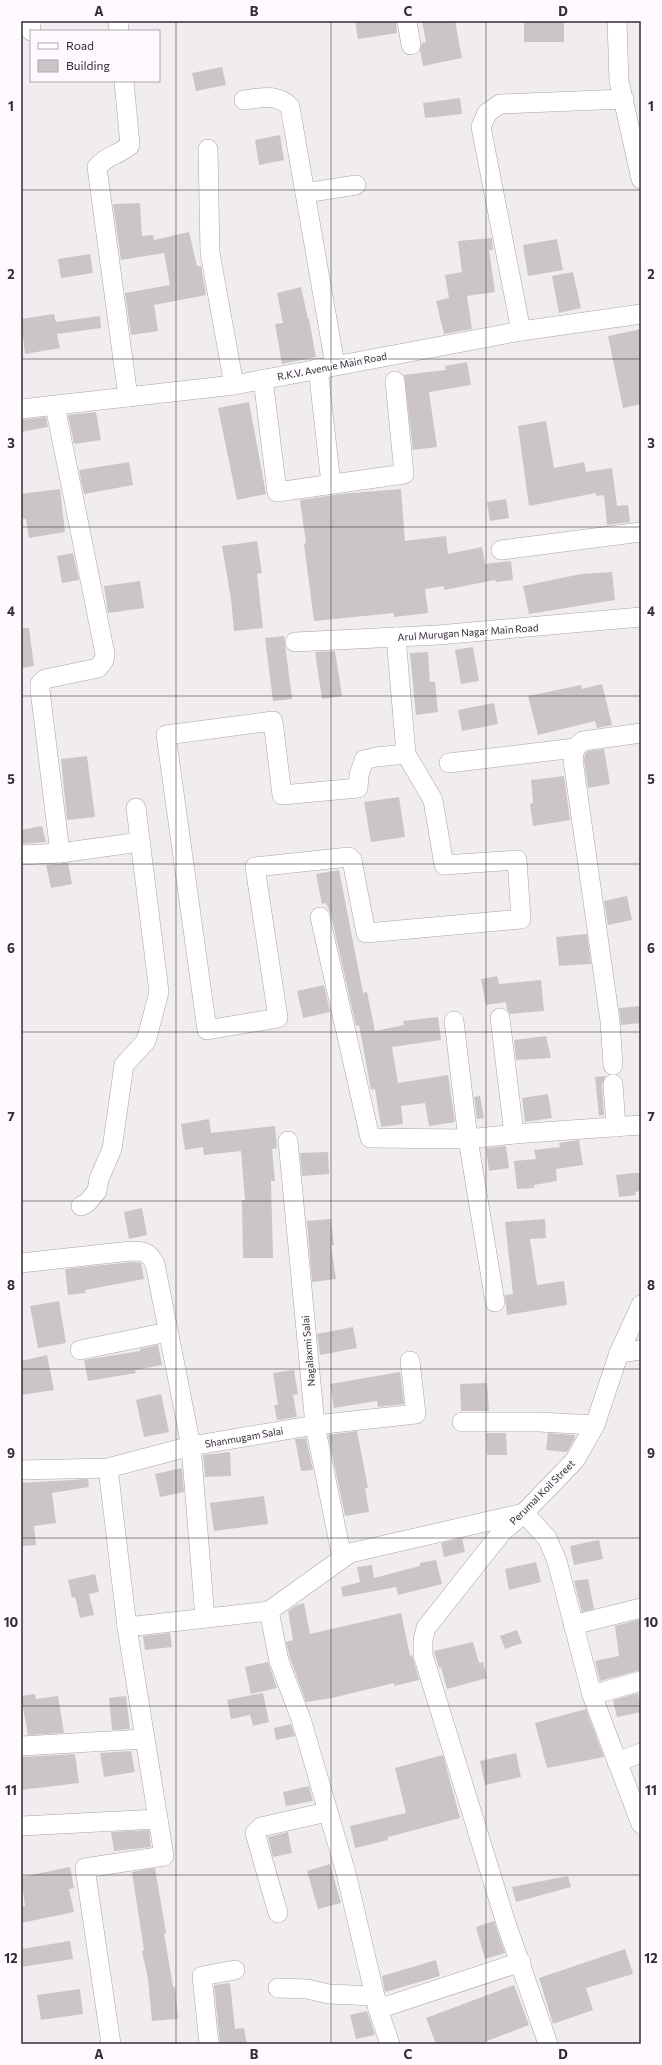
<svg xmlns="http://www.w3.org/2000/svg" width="662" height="2065" viewBox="0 0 662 2065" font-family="Commissioner,sans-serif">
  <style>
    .building { fill: #cbc5c7 }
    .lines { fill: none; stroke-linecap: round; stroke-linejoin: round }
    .minor-casing { stroke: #a7a4a8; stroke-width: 20 }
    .minor { stroke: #fff; stroke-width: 19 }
    .grid { fill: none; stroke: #2f2e30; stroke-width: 1; stroke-opacity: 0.55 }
    .labels { text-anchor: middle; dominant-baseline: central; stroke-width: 3; stroke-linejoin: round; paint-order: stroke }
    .street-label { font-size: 10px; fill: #2f2e30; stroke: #fdf9fe }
    .neatline { fill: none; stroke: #2f2e30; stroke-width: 1.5 }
    .grid-label { font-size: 13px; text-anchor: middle; font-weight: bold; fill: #2f2e30 }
  </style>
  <rect width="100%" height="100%" fill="#f0ecf0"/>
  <g class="building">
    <path d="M355,21h41l1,12 -39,6z"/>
    <path d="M422,21h33l7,37 -39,8 -3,-16 2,-7 4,-1z"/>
    <rect x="524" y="21" width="40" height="21"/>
    <path d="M222,67l4,18 -30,6 -4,-18z"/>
    <path d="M460,98l2,16 -37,4 -2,-15z"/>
    <path d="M280,135l4,25 -25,5 -4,-25z"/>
    <path d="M140,203l2,33 11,-1 1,5 35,-8 8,34h4l5,29 -52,10 4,26 -27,4 -6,-42 45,-8 -6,-32 -43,7 -8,-56z"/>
    <path d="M492,238l1,12h-4l6,42 -28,4 5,33 -28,5 -8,-33 13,-3 -4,-23 17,-3 -4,-31z"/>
    <path d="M557,239l6,31 -35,6 -5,-31z"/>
    <path d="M90,254l3,19 -32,5 -3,-19z"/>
    <path d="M573,272l8,36 -22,5 -7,-37z"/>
    <path d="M301,287l7,32h1l7,38 -34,7 -7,-40 8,-1 -6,-30z"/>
    <path d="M54,314l2,8 44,-6 1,12 -44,6 3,14 -35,6 -4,-35z"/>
    <path d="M641,329v75l-18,4 -15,-72z"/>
    <path d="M467,362l4,23 -42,7 8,55 -24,3 -9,-75 42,-5 -1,-4z"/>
    <path d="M249,402l17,92 -29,6 -19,-92z"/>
    <path d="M96,412l5,28 -27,4 -6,-29z"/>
    <path d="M46,417l2,10 -27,5v-12z"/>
    <path d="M546,421l8,47 30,-6 2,10 26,-4 5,38 11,-1 2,17 -23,3 -3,-30 -8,1v-3l-67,13 -11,-80z"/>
    <path d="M129,462l4,23 -49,9 -5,-24z"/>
    <path d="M60,489l5,43 -36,6 -3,-19h-5v-25z"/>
    <path d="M401,489l4,52 41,-5 2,18 34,-7 3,17 26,-3 2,19 -17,2 -1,-2 -51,10v-4l-19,3 3,24 -34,4v-4l-80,8 -10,-77 2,-1 -6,-43 40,-6z"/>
    <path d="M506,499l3,19 -19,3 -3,-19z"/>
    <path d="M257,541l5,32 -5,1 6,54 -29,3 -3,-32 -9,-53z"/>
    <path d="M73,553l6,27 -17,3 -5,-27z"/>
    <path d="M612,572l3,28 -86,14 -6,-28 58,-12z"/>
    <path d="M140,581l4,27 -36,5 -4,-27z"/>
    <path d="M21,628h8l5,38 -13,2z"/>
    <path d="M284,636l8,63 -19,2 -8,-63z"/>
    <path d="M473,647l6,34 -18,3 -6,-34z"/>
    <path d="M335,651l7,45 -20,3 -7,-47z"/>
    <path d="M428,652l2,30h5l3,30 -22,3 -6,-62z"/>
    <path d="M602,684l10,41 -15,3 -2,-7 -57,14 -10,-39 53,-11 1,4z"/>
    <path d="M494,703l4,21 -36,7 -4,-21z"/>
    <path d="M604,749l6,35 -22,4 -4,-28 1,-6 3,-3z"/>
    <path d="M87,756l8,61 -28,3 -6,-61z"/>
    <path d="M564,776l6,44 -37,6 -3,-22 3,-1 -2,-23z"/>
    <path d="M399,797l6,40 -34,5 -7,-40z"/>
    <path d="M42,826l4,16 -25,2v-14z"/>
    <path d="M68,863l4,21 -21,4 -5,-23z"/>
    <path d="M339,870l24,123 4,-1 8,39 29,-6 -1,-4 35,-4 3,23 -49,7 6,36 50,-8 7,47 -26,4 -4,-23 -24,3 2,18 -22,3 -6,-38 -4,1 -12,-65 -3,1 -25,-111 -5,-12 -4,1 -6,-30z"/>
    <path d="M627,896l5,24 -24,5 -4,-24z"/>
    <path d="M587,934l4,30 -32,2 -3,-29z"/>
    <path d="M497,976l2,8 42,-4 3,31 -34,3 -3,-4 -1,-8 -20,3 -5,-26z"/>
    <path d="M324,985l6,27 -27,6 -6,-27z"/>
    <path d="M639,1006l2,17 -20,2 -2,-17z"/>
    <path d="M546,1036l5,22 -35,2 -2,-20z"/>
    <path d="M606,1076l-4,9 2,30 -5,1 -4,-39z"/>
    <path d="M548,1094l4,24 -27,4 -3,-24z"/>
    <path d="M480,1096l4,22 -7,1 -3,-22z"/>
    <path d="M209,1119l2,14 64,-7 2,22 -5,1 3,32h-4l2,77h-30l-1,-58h3l-4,-49 -37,4 -1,-8 -18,3 -4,-26z"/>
    <path d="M579,1140l4,25 -27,4 1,12 -23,4v3l-17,1 -3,-28 22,-2 -2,-9 26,-3 -1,-4z"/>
    <path d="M506,1146l3,22 -20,3 -3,-23z"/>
    <path d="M328,1152l1,22 -27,2 -2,-23z"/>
    <path d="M633,1173h8v18l-6,1 1,3 -17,2 -3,-22z"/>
    <path d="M142,1208l5,27 -18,4 -5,-27z"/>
    <path d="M331,1219l3,26h-3l5,34 -24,3 -5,-61z"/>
    <path d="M545,1219l1,19 -16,1 7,46 27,-4 3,24 -60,10 -2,-20 8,-1 -8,-72z"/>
    <path d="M132,1262l9,1 3,16 -59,11 1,3 -18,2 -3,-26z"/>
    <path d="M59,1301l7,42 -28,5 -8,-42z"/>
    <path d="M353,1327l4,21 -37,7 -3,-21z"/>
    <path d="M158,1345l4,20 -27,5 1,3 -48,8 -4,-21 56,-9v-2z"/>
    <path d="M47,1355l7,35 -33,5v-34z"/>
    <path d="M294,1370l4,24 -5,1 4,22 -20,3 -3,-15h4l-5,-32z"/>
    <path d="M400,1372l4,32 -26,3 -1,-6 -43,7 -4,-24z"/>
    <path d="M487,1383l2,28h-28l-1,-27z"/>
    <path d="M161,1394l8,38 -25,5 -8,-37z"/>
    <path d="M357,1431l11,57h-3l4,24 -24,4 -17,-81z"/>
    <path d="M486,1433h20l1,22h-20z"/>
    <path d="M548,1433l27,2v3l-8,14 -21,-2z"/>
    <path d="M306,1438l7,32 -12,1 -6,-32z"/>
    <path d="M230,1452l1,24 -26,1 -2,-22z"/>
    <path d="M182,1468l2,24 -24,5 -5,-23z"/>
    <path d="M88,1479l1,8 -37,6 4,30 -22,3 2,19 -15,1v-63z"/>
    <path d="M264,1496l4,28 -54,7 -4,-28z"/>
    <path d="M462,1538l3,14 -21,5 -3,-14z"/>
    <path d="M599,1540l4,19 -29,6 -4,-19z"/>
    <path d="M436,1560l6,24 -44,11 -2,-8 -53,10 -2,-10 19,-5 -3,-15 15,-2 2,13 46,-12v-3z"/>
    <path d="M536,1562l5,20 -32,8 -4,-21z"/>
    <path d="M95,1574l4,18 -10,2 5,21 -14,3 -5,-21 -3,1 -4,-18z"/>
    <path d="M588,1579l6,30 -12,3 -8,-31z"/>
    <path d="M304,1603l6,31 91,-21 9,43 2,-1 7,25 -25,6v-3l-62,15 -26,4 -16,-44 -4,-16 7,-2 -5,-29 9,-6z"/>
    <path d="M641,1619v51l-41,11 -5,-20 24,-5 -4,-30z"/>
    <path d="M517,1630l5,13 -17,6 -5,-13z"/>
    <path d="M170,1633l2,14 -27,3 -2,-14z"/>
    <path d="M473,1642l6,21 4,-1 4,16 -40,11 -6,-22 -2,1 -5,-17z"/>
    <path d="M268,1662l9,26 -26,6 -6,-27z"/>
    <path d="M263,1693l6,29 -16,4 -3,-11 -19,4 -4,-19z"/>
    <path d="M638,1693l3,19 -24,5 -4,-17z"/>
    <path d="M35,1694l1,5 22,-3 6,37 -36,2 -7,-39z"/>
    <path d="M126,1696l4,33 -18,1 -3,-32z"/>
    <path d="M586,1709l18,48 -57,11 -12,-45z"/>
    <path d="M291,1724l4,12 -19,4 -2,-12z"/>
    <path d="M131,1751l4,21 -31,5 -4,-24z"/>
    <path d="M516,1753l5,24 -36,8 -5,-24z"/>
    <path d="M75,1754l4,29 -58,7v-33z"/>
    <path d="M443,1755l17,63 -72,19v3l-33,8 -5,-22 56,-13 -11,-45z"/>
    <path d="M309,1786l4,15 -27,5 -3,-14z"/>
    <path d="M149,1830l2,17 -37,4 -3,-19z"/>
    <path d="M288,1832l4,21 -19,4 -5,-20z"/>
    <path d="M330,1864l11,39 -23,6 -11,-38z"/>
    <path d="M70,1867l4,21 -5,1 5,23 -53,11v-17h4l-4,-29z"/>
    <path d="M155,1868l11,65h-2l9,54h2l3,32 -26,2 -4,-42 -6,-28 2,-1 -12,-78z"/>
    <path d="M568,1876l3,11 -55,15 -4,-15z"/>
    <path d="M494,1921l11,32 -20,6 -9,-32z"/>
    <path d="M70,1941l3,18 -52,8v-18z"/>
    <path d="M625,1949l8,25 -47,14 7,22 -40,14 -14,-46z"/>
    <path d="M436,1960l4,16 -55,16 -3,-16z"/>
    <path d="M230,1983l5,46 9,-1 3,16h-27l-6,-59z"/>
    <path d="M514,1985l15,40 -50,19h-43l-10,-26z"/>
    <path d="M80,1989l3,25 -42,6 -4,-25z"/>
    <path d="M367,2011l8,24 -19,4 -6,-24z"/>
  </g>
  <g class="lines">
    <g class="minor-casing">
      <g id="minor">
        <path d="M30,21l1,10"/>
        <path d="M118,21l1,10"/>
        <path d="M407,21l4,24"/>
        <path d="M617,21l2,60 22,98"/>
        <path d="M124,81l6,64c-11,10 -24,11 -33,22l31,230"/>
        <path d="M244,100c17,-2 34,-7 46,7l45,258"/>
        <path d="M208,149l2,104 24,132"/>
        <path d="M305,193l51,-8"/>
        <path d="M521,331l-40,-204 6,-14 13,-9 124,-5"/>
        <path d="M318,368l13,116"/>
        <path d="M263,379l14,113 127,-18 -9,-93"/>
        <path d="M55,406l50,248 -1,6 -6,8 -53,11 -5,5v6l20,163"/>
        <path d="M21,409l213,-24 287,-54 120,-17"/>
        <path d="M501,550l140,-18"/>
        <path d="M396,637l10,117 27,46 11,65 73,-5 4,59 -155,14 -14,-73 -3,-3 -94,10 23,151 -71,12 -41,-295 107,-14 9,74 76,-7 1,-13 5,-15 12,-3 30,-3"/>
        <path d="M295,642l143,-7 203,-18"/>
        <path d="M575,748l-2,12 37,261 3,44"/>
        <path d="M449,763l126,-15 8,-7 58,-8"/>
        <path d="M21,855l39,-2 80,-11"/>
        <path d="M320,917l50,221 98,1 46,-5 127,-9"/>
        <path d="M500,1018l14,116"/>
        <path d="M454,1021l14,118 27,163"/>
        <path d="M613,1084l3,43"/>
        <path d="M288,1141l27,284 27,133"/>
        <path d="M81,1206l6,-3 10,-12 2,-12 13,-30 12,-84 22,-24 13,-49 -23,-184"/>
        <path d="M21,1263l110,-12c13,0 18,1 24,13l36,182 14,172"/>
        <path d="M80,1350l88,-18"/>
        <path d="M619,1353l22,-3"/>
        <path d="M462,1422h77l56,3"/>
        <path d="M108,1468l19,159 37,229 -79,12 26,176"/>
        <path d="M21,1470l87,-2 83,-22 124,-21 101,-11 -6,-53"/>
        <path d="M269,1611l10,50 22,58 45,154 32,136 12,35"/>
        <path d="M573,1625l68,-17"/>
        <path d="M127,1627l142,-16 81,-58 174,-40 23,25 10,23 35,134 49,129"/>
        <path d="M592,1695l49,-14"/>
        <path d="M21,1746l124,-7"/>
        <path d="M617,1762l24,-9"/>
        <path d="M21,1826l137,-7"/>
        <path d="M278,1913l-23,-80 6,-6 66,-15"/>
        <path d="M278,1988l29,1 22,5 46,2"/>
        <path d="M378,2009l143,-47"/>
        <path d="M209,2044l-7,-68 33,-6"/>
        <path d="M548,2044l-43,-124 -82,-265v-15l3,-12 75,-95 23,-20 51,-53 20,-35 24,-72 22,-48"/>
      </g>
    </g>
    <use href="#minor" class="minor"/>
  </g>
  <path class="grid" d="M176,21v2023M331,21v2023M486,21v2023M21,190h620M21,359h620M21,527h620M21,696h620M21,864h620M21,1032h620M21,1201h620M21,1369h620M21,1538h620M21,1706h620M21,1875h620"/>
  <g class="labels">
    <g class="street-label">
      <text transform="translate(332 366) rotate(-11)">R.K.V. Avenue Main Road</text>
      <text transform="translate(468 632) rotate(-4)">Arul Murugan Nagar Main Road</text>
      <text transform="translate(308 1351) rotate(-95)">Nagalaxmi Salai</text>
      <text transform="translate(244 1437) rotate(-10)">Shanmugam Salai</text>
      <text transform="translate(542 1492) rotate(-45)">Perumal Koil Street</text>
    </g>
  </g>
  <rect width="662" height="2065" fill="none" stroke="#fdf9fe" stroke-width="44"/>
  <rect x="30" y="30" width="130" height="52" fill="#fdf9fe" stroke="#aba8ac"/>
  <rect x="38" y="43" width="20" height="6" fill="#ffffff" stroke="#aba8ac"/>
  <text x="66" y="50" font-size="12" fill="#2f2e30">Road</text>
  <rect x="38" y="60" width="20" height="12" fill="#cbc5c7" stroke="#aba8ac"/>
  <text x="66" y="70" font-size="12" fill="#2f2e30">Building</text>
  <rect x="22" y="22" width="618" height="2021" class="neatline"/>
  <g class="grid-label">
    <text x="99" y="16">A</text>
    <text x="254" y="16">B</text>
    <text x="408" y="16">C</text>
    <text x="563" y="16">D</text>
    <text x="11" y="111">1</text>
    <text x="651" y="111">1</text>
    <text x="11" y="279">2</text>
    <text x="651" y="279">2</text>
    <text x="11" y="448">3</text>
    <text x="651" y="448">3</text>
    <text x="11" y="616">4</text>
    <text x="651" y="616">4</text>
    <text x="11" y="784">5</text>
    <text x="651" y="784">5</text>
    <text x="11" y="953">6</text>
    <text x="651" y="953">6</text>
    <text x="11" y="1121">7</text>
    <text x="651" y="1121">7</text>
    <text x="11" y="1290">8</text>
    <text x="651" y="1290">8</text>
    <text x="11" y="1458">9</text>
    <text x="651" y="1458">9</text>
    <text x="11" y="1627">10</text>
    <text x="651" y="1627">10</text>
    <text x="11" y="1795">11</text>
    <text x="651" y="1795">11</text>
    <text x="11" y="1963">12</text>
    <text x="651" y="1963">12</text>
    <text x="99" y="2059">A</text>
    <text x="254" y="2059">B</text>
    <text x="408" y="2059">C</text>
    <text x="563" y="2059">D</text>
  </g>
</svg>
